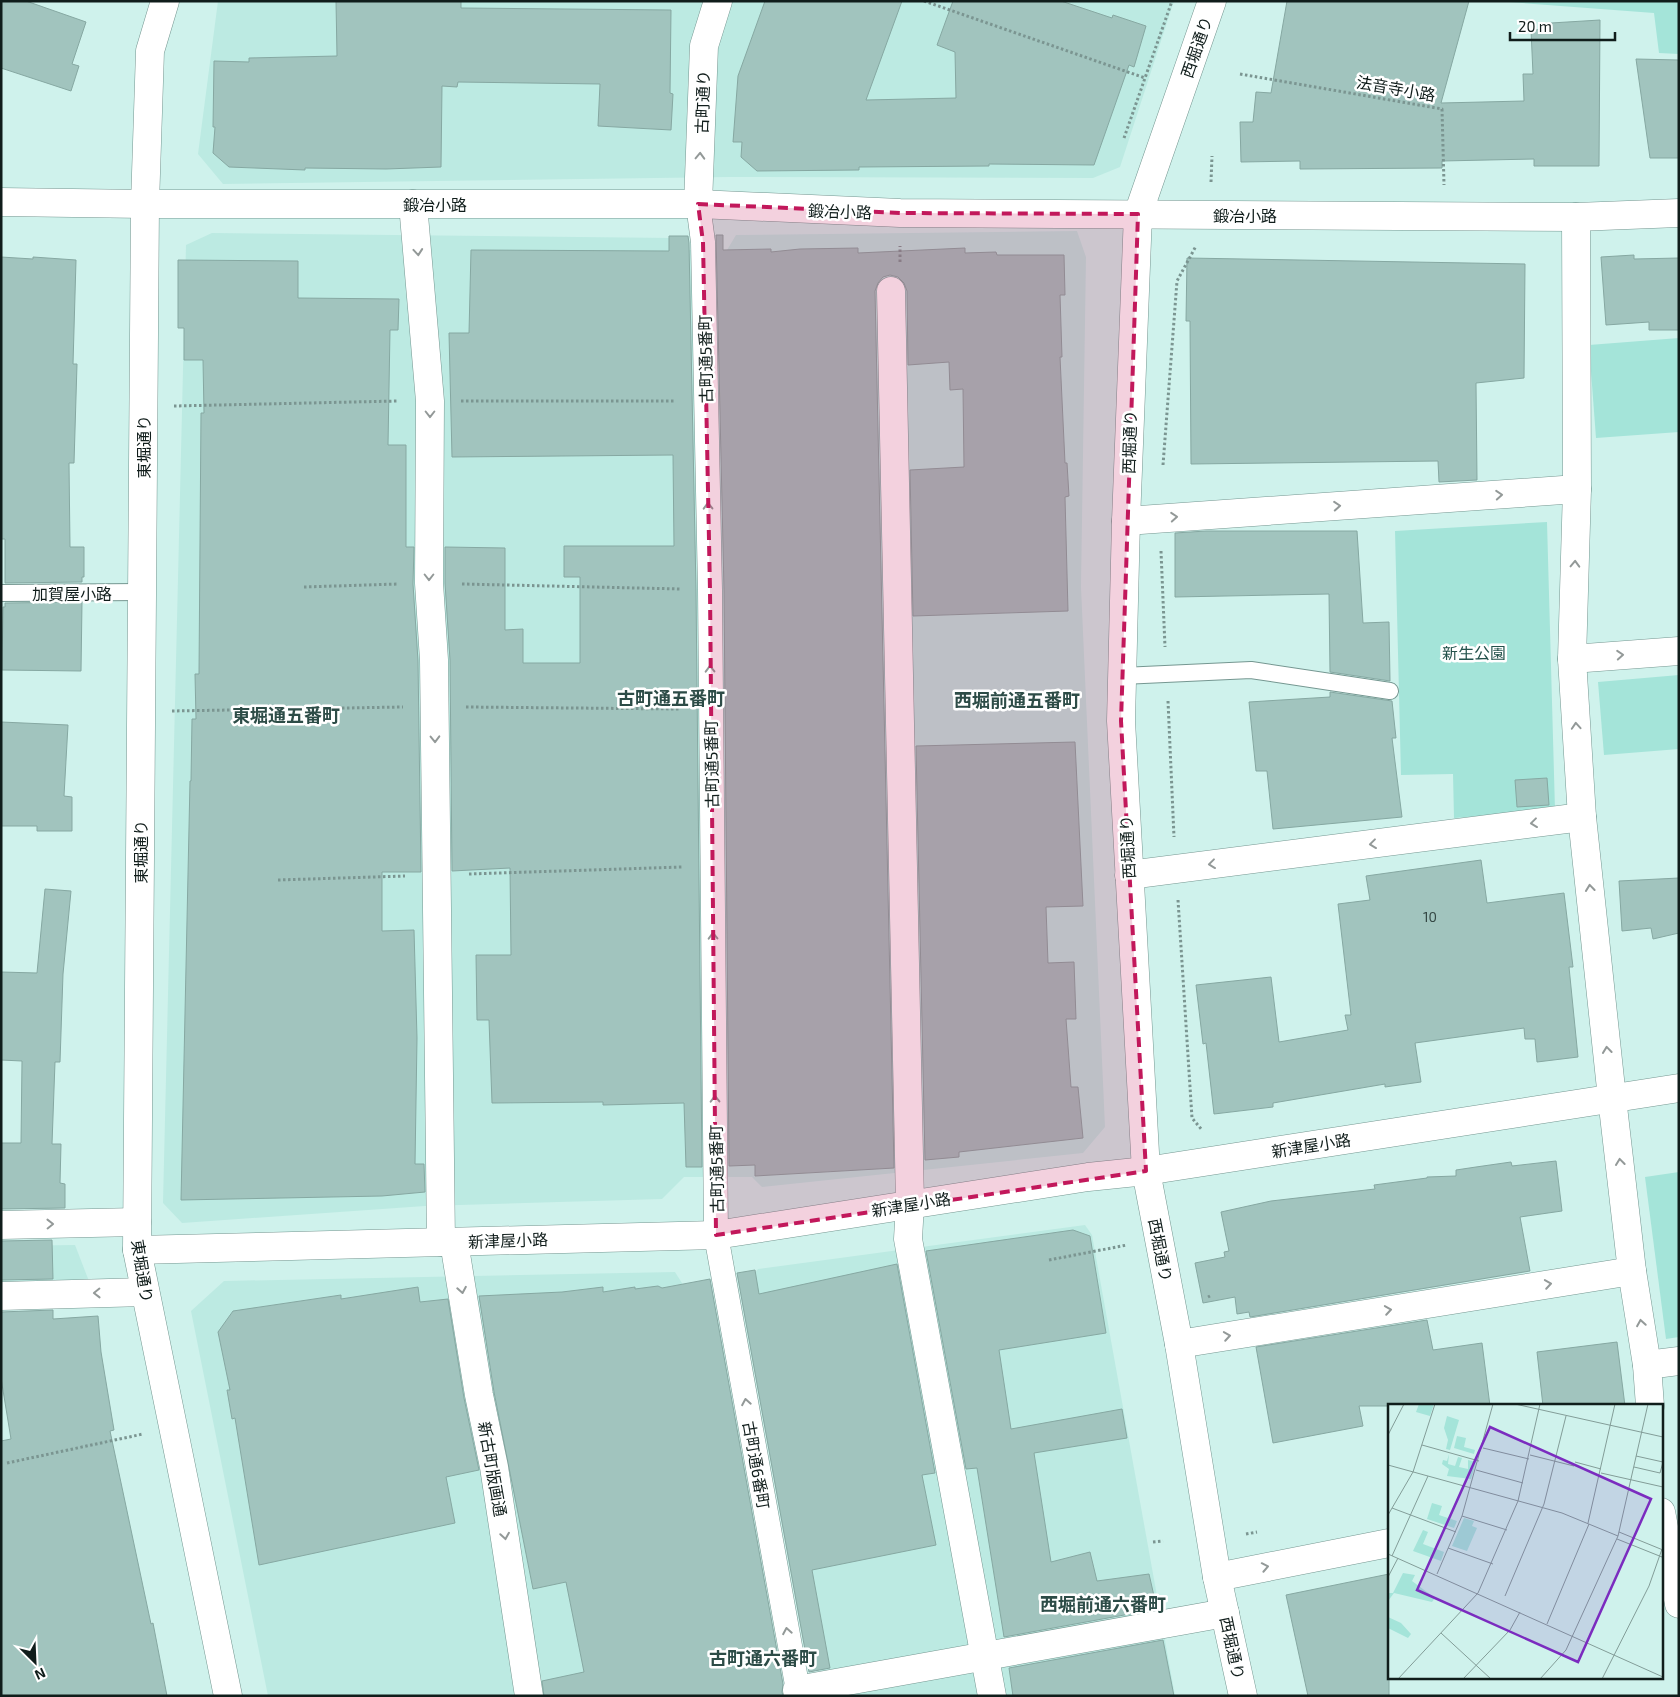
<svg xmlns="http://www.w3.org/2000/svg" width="1680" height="1697" viewBox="0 0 1680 1697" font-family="'Exo 2','Noto Sans JP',sans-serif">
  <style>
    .built { fill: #bceae2 }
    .green { fill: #a4e4d9 }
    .building { fill: #a1c4be; stroke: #86a8a2 }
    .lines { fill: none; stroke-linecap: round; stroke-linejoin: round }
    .service-casing { stroke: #759791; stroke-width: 18 }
    .pedestrian-casing { stroke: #759791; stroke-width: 25 }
    .minor-casing { stroke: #759791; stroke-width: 29 }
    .tertiary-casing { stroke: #759791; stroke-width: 29 }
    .path { stroke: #7b9591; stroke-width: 3; stroke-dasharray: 2.5 2.5; stroke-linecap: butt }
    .service { stroke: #fff; stroke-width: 16 }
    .pedestrian { stroke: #fff; stroke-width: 24 }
    .minor { stroke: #fff; stroke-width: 28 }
    .tertiary { stroke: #fff; stroke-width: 28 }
    .oneway { stroke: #939998 }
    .marked { fill: #c2185b; fill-opacity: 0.2; stroke: #c2185b; stroke-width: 4; stroke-dasharray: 10 6; stroke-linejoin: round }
    .labels { text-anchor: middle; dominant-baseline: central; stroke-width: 5; stroke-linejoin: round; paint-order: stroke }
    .number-label { font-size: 14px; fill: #344744 }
    .street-label { font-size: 16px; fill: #101d1b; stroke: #fff }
    .park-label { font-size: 16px; fill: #24524c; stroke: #fff }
    .neighbourhood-label { font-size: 18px; font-weight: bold; fill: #2d4c47; stroke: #fff }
    .inset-road { fill: none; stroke: #839d98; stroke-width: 1 }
    .view { fill: #7b2cbf; fill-opacity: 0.15; stroke: #7b2cbf; stroke-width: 2.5 }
    .inset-edge { fill: none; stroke: #101d1b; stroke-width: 2.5 }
  </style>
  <rect width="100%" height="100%" fill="#cff2ec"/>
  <g class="built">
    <path d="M218,1h956l-54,166 -27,11 -364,-1 -506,7 -25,-30z"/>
    <path d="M1077,231l9,26 -5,330 24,540 -22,26 -321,34 -10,-10h-68l-22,22 -237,7 -243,17 -19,-20 23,-958 26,-12 461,5 9,12h45l9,-15z"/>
    <path d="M1085,1225l7,10 83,461h-350l-77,-414 10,-13z"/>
    <path d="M75,1245l17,44 -91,2v-45z"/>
    <path d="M675,1272l12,19 76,405h-495l-77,-385 33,-30z"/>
  </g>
  <g class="green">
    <path d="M1496,1h183v53l-20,-1 -5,-40z"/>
    <path d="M1679,338v94l-83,6 -7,-93z"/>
    <path d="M1547,522l8,288 -101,8 -1,-44 -52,1 -6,-244z"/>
    <path d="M1679,675v74l-75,6 -6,-73z"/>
    <path d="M1679,1172v165l-13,2 -21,-162z"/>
  </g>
  <g class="building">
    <path d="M1,1h25l60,21 -14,42 7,2 -8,25 -70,-23z"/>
    <path d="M336,1h125v7l210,2 -1,83 3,1 -2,36 -73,-4 2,-42 -142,-2 -1,5 -15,-1 -1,81 -55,2 -81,-1v2l-76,-3 -16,-14 2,-26h-2l1,-66 35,1v-4l88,-2z"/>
    <path d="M765,1h137l-36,99 90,-2 -1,-46 -18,-7 16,-44h108l51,17 1,-3 33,11 -12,41 -5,-2 -35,100 -105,-1v2l-130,1v3l-102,1 -16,-14 1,-15h-9l5,-66z"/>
    <path d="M1287,1h182l-28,102 83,-2 -1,-27h10l-2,-44 21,-1 -1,-6 49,-3 -1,146h-65v-7l-92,2v7l-142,1v-8l-59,1 -1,-40h13l3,-30 15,1z"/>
    <path d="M1636,59l43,1v98h-29z"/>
    <path d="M716,235h7v15l48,-1v3l29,-3 58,-1v5l107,-5v5l31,-1 1,3h67l1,40h-5l2,62h-2l5,106h2l2,33 -4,1 3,114 -155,5 -3,-146 54,-3 -1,-78 -13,1 -1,-28 -41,3 -1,-74 -3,-8 -6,-6 -8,-2 -7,2 -5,6 -3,8 19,877 -139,8v-11l-26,1 -5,-576z"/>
    <path d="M669,236h19l1,7 7,347 6,577h-16l-2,-64 -81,2v-3l-111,1 -3,-83h-12l-1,-65h35l-1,-87 -58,3 -2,-211 -5,-77v-36l60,1v82l18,-1v34h57v-86h-16v-31h110l-1,-91 -221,2 -3,-124h20l2,-83 198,1z"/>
    <path d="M1634,255v4l45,-1v72h-30v-8l-43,3 -5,-68z"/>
    <path d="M1,257l32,2v-2l43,3 -3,104h4l-3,99h-5l1,84h14v30h-2v5l-77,1v-44h-4z"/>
    <path d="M1187,258l338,6 -1,114 -48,5 1,97 -38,2 -1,-21 -247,3 -1,-143h-4z"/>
    <path d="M178,260l120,1v37l101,1 -1,31h-8l-2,115h18v102h8l-1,37 5,77 3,211h-39v59l32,-1 3,108 -2,126h9l1,28 -43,4 -201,4 9,-419h1l1,-62h4l-1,-45h4l2,-261h3l-1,-53h-19v-32h-6z"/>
    <path d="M1206,531h151l6,92 26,-1 1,59 -60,-9 -1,-78 -154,3v-64z"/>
    <path d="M82,602l-1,69 -79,-1 1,-63h2v-4z"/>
    <path d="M1330,692l62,9 4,37h-4l10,79 -129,12 -6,-58h-11l-7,-69 81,-5z"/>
    <path d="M1,722l67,3 -4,71 8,1v34h-35v-5h-36z"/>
    <path d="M1075,742l8,164 -37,1 2,56 26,-1 2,57h-10l5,68h7l5,51 -124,14v5l-34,3 -9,-414z"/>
    <path d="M1547,778l2,27 -32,2 -2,-27z"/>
    <path d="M1481,860l6,43 77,-10 9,74h-4l9,90 -41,5 -2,-23h-10l-1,-11 -109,15 6,39 -36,5v-3l-112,19v4l-59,7 -8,-71 -3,1 -7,-59 75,-8 8,65 69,-12 -3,-15h6l-13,-111 32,-4 -4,-24z"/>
    <path d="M1679,878v55l-26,6 -2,-11 -29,3 -3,-50z"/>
    <path d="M45,889l26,2 -8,83 -3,88h-5l-3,82h9l-1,39 5,1v24l-64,1v-66h20l1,-82 -21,-1v-88l36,1z"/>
    <path d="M1556,1161l6,50 -42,6 10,54 -280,46 -1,-5 -12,2 -2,-17 -32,6 -8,-40 30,-6 -1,-5 5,-1 -8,-39 50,-11 104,-12 -1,-4 53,-7v-1l29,-1v-6l20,-3 35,-5 1,4z"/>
    <path d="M1073,1230l17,6 16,97 -107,17 12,79 111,-20 5,29 -93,15 17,109 39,-10 7,29 52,-7 8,35 -153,28 -27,-169 -11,1 -40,-218z"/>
    <path d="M52,1240l1,39 -52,1v-39z"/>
    <path d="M897,1264l38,209 -13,2 14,70 -124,25 18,98 -21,4 -72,-399 18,-3 4,24z"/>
    <path d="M710,1279l73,405 -1,8 1,4h-239l-2,-15 42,-9 -18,-90 -33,7 -39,-197 -15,-96 83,-4 41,-5v5l32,-5v2l23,-3 4,2z"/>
    <path d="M418,1287l2,15 28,-3 16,99 15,72 -33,7 9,46 -196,42 -24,-147 -3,1 -5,-29h3l-12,-58 15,-21 108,-16v4z"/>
    <path d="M53,1310v9l45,-3 3,36 13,78 -4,1 41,193 2,-1 14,73h-166v-255l10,-2 -10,-61v-66z"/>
    <path d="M1427,1320l6,30 49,-7 8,63h-131l4,20 -90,17 -17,-96z"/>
    <path d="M1617,1342l8,64h-82l-6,-54z"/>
    <path d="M1389,1574v122h-81l-22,-101z"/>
    <path d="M1163,1640l11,56h-161l-4,-28z"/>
  </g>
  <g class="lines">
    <g class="service-casing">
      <g id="service">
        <path d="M1,593l141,-1"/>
        <path d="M1122,676l129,-6 139,21"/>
      </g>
    </g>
    <g class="pedestrian-casing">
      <path id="pedestrian" d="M698,204l5,38 7,348 6,645 83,461"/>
    </g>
    <g class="minor-casing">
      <g id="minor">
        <path d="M413,204l17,197 -1,182 5,77 7,582"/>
        <path d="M698,204l6,-158 14,-45"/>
        <path d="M1576,217l1,272 -5,170 10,158 30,281 20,173 15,94 3,41"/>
        <path d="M891,291l19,913 -2,35 84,457"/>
        <path d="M1126,521l451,-32"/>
        <path d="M1572,659l107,-8"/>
        <path d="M1129,875l453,-58"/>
        <path d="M1,1225l136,-3"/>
        <path d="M454,1242l25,153 15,72 35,229"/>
        <path d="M137,1250l579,-15 372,-58 58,-6 533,-83"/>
        <path d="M1,1296l144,-4"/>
        <path d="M1179,1344l453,-73"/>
        <path d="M1647,1365l32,-4"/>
        <path d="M1661,1512l18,92"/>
        <path d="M1217,1577l172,-34"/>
        <path d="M797,1690l428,-77"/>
      </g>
    </g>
    <g class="tertiary-casing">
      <g id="tertiary">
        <path d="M165,1l-15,50 -5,153 -8,1046 91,446"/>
        <path d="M1212,1l-74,213 -12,307 -5,200 25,450 33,173 38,233 26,119"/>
        <path d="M1,202l144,2h553l202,9 676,4 103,-4"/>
      </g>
    </g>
    <g class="path">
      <path d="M924,1l221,77"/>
      <path d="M1240,74l202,35 2,76"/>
      <path d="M1124,138l48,-137"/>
      <path d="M1211,182l1,-26"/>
      <path d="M900,262v-16"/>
      <path d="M461,401h214"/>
      <path d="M174,406l224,-5"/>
      <path d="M1163,465l14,-184 19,-35"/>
      <path d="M1161,551l4,96"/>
      <path d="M462,584l219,5"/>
      <path d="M304,587l94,-3"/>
      <path d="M1168,701l6,136"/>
      <path d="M466,707l214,2"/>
      <path d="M172,711l231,-4"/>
      <path d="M469,874l213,-7"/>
      <path d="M278,880l127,-4"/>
      <path d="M1178,900l14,218 10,12"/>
      <path d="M1049,1260l78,-15"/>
      <path d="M1208,1297l2,-1"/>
      <path d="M7,1463l136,-29"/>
      <path d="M1246,1534l11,-2"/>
      <path d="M1153,1542l10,-1"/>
    </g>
    <use href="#service" class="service"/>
    <use href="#pedestrian" class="pedestrian"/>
    <use href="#minor" class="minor"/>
    <use href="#tertiary" class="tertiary"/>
  </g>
  <defs><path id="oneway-chevron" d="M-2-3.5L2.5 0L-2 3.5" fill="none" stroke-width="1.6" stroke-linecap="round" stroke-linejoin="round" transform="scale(1.25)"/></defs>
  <g class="oneway">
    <use href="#oneway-chevron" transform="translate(700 156) rotate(-88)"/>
    <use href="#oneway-chevron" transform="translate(418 252) rotate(85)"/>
    <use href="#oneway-chevron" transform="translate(430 414) rotate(90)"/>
    <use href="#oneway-chevron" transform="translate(1499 495) rotate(-4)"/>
    <use href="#oneway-chevron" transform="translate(708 506) rotate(-91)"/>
    <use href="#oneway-chevron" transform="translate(1337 506) rotate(-4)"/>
    <use href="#oneway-chevron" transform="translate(1174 517) rotate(-4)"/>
    <use href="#oneway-chevron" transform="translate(1575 564) rotate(-88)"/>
    <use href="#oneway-chevron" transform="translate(429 577) rotate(90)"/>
    <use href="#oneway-chevron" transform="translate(1620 655) rotate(-4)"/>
    <use href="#oneway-chevron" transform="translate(710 669) rotate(-91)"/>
    <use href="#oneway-chevron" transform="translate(1576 726) rotate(-94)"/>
    <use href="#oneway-chevron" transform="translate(435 739) rotate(89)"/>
    <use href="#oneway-chevron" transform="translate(1534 823) rotate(173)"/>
    <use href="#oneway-chevron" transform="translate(1373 844) rotate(173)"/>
    <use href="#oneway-chevron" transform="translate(1212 864) rotate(173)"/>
    <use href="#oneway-chevron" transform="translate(1590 888) rotate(-96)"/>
    <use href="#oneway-chevron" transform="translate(713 936) rotate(-91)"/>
    <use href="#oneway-chevron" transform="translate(1607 1050) rotate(-96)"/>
    <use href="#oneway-chevron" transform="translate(715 1099) rotate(-91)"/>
    <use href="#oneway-chevron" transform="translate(1620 1162) rotate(-97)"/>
    <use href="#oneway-chevron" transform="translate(50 1224) rotate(-1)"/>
    <use href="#oneway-chevron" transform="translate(1548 1284) rotate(-9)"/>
    <use href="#oneway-chevron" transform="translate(462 1290) rotate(80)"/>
    <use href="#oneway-chevron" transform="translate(97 1293) rotate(179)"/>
    <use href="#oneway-chevron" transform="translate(1388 1310) rotate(-9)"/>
    <use href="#oneway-chevron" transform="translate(1641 1323) rotate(-99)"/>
    <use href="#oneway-chevron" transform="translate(1227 1336) rotate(-9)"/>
    <use href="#oneway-chevron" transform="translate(746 1402) rotate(-100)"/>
    <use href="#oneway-chevron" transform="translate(505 1536) rotate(81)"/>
    <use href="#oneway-chevron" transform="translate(1265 1567) rotate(-11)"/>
    <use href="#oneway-chevron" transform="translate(787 1631) rotate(-100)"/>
  </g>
  <path class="marked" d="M698,204l202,9 238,1 -17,507 25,450 -430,64 -6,-645 -7,-348z"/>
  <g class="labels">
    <g class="number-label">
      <text x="1430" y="916">10</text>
    </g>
    <g class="street-label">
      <text transform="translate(1196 47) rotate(-71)">西堀通り</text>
      <text transform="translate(1396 88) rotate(10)">法音寺小路</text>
      <text transform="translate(702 102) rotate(-88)">古町通り</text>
      <text x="435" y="204">鍛冶小路</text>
      <text transform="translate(840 211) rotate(2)">鍛冶小路</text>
      <text x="1245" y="215">鍛冶小路</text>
      <text transform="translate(705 359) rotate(-91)">古町通5番町</text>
      <text transform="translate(1129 442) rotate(-88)">西堀通り</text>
      <text transform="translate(143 447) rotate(-90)">東堀通り</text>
      <text x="72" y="593">加賀屋小路</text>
      <text transform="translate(711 764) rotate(-91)">古町通5番町</text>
      <text transform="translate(1127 847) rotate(-93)">西堀通り</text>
      <text transform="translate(140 852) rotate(-90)">東堀通り</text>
      <text transform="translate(1311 1145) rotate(-9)">新津屋小路</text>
      <text transform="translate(716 1169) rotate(-91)">古町通5番町</text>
      <text transform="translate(911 1204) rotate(-9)">新津屋小路</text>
      <text transform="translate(508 1240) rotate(-2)">新津屋小路</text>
      <text transform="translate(1161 1250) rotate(79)">西堀通り</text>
      <text transform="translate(143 1271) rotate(81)">東堀通り</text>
      <text transform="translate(757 1465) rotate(80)">古町通6番町</text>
      <text transform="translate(493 1469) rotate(80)">新古町版画通</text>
      <text transform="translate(1233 1648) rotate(78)">西堀通り</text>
    </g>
    <g class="park-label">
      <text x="1474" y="652">新生公園</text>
    </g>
    <g class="neighbourhood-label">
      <text x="671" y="698">古町通五番町</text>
      <text x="1017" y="700">西堀前通五番町</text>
      <text x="286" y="715">東堀通五番町</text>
      <text x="1103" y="1604">西堀前通六番町</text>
      <text x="763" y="1658">古町通六番町</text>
    </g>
  </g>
  <g transform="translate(1388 1404)">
    <rect width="275" height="275" fill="#cff2ec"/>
    <path d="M31,0h15l-4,12 -14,-4zM59,12l12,4 -9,30 -4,-1 2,-9 -4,-12zM69,32l9,2 -2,9 11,3 -1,4 -20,-6zM61,50l-1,10 7,2 3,-9 4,1 -3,9 9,2v-9l8,2 -5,17 -24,-3 2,-7 -7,-5 1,-4 4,1zM44,99l10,3 -3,9 18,6 -3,7 -27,-9zM76,114l10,3 -2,5 5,2 -10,23 -15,-5zM35,126l5,2 -5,12 21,8 -3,9 -28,-10zM15,169l12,2 -3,6 23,17 -3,4 -38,-9 -6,8v-8h5zM0,213l13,6 10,11 -3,4 -20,-10z" fill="#a4e4d9"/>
    <path class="inset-road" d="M127,0l148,33M0,31l16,-31M34,41l57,16M95,44l46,11M142,51l44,11M248,52l27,6M187,58l26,7M0,61l174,48 56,23M246,63l26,6 3,-11M88,66l47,13M213,69l62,14M4,104l64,24M0,111l25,-43 22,-68M74,112l45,14M200,119l27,-119M231,128l44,18M229,135l45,18M60,144l45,16M0,150l275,123M4,152l36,-80M49,170l25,-58 31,-112M0,173l10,-19M117,192l39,-92 22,-88M159,220l42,-100M53,229l50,46M10,275l80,-86 40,-92 22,-97M75,275l47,-49 10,-18M152,275l26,-29 52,-114 30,-132M214,275l47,-93 13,-37"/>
    <path class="view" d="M102,23l161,72 -73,163 -161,-72z"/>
    <rect width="275" height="275" class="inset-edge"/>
  </g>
  <rect width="1680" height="1697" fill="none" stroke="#101d1b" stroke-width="5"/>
  <g transform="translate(35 1662) rotate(156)" stroke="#ffffff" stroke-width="4" paint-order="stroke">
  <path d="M0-4L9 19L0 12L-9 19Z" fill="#101d1b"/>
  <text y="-8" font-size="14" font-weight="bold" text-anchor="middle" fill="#101d1b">N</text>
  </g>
  <path d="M1510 32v8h105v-8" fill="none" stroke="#101d1b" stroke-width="2.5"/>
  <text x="1518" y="32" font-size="15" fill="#101d1b" stroke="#ffffff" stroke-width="4" paint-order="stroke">20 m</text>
</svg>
